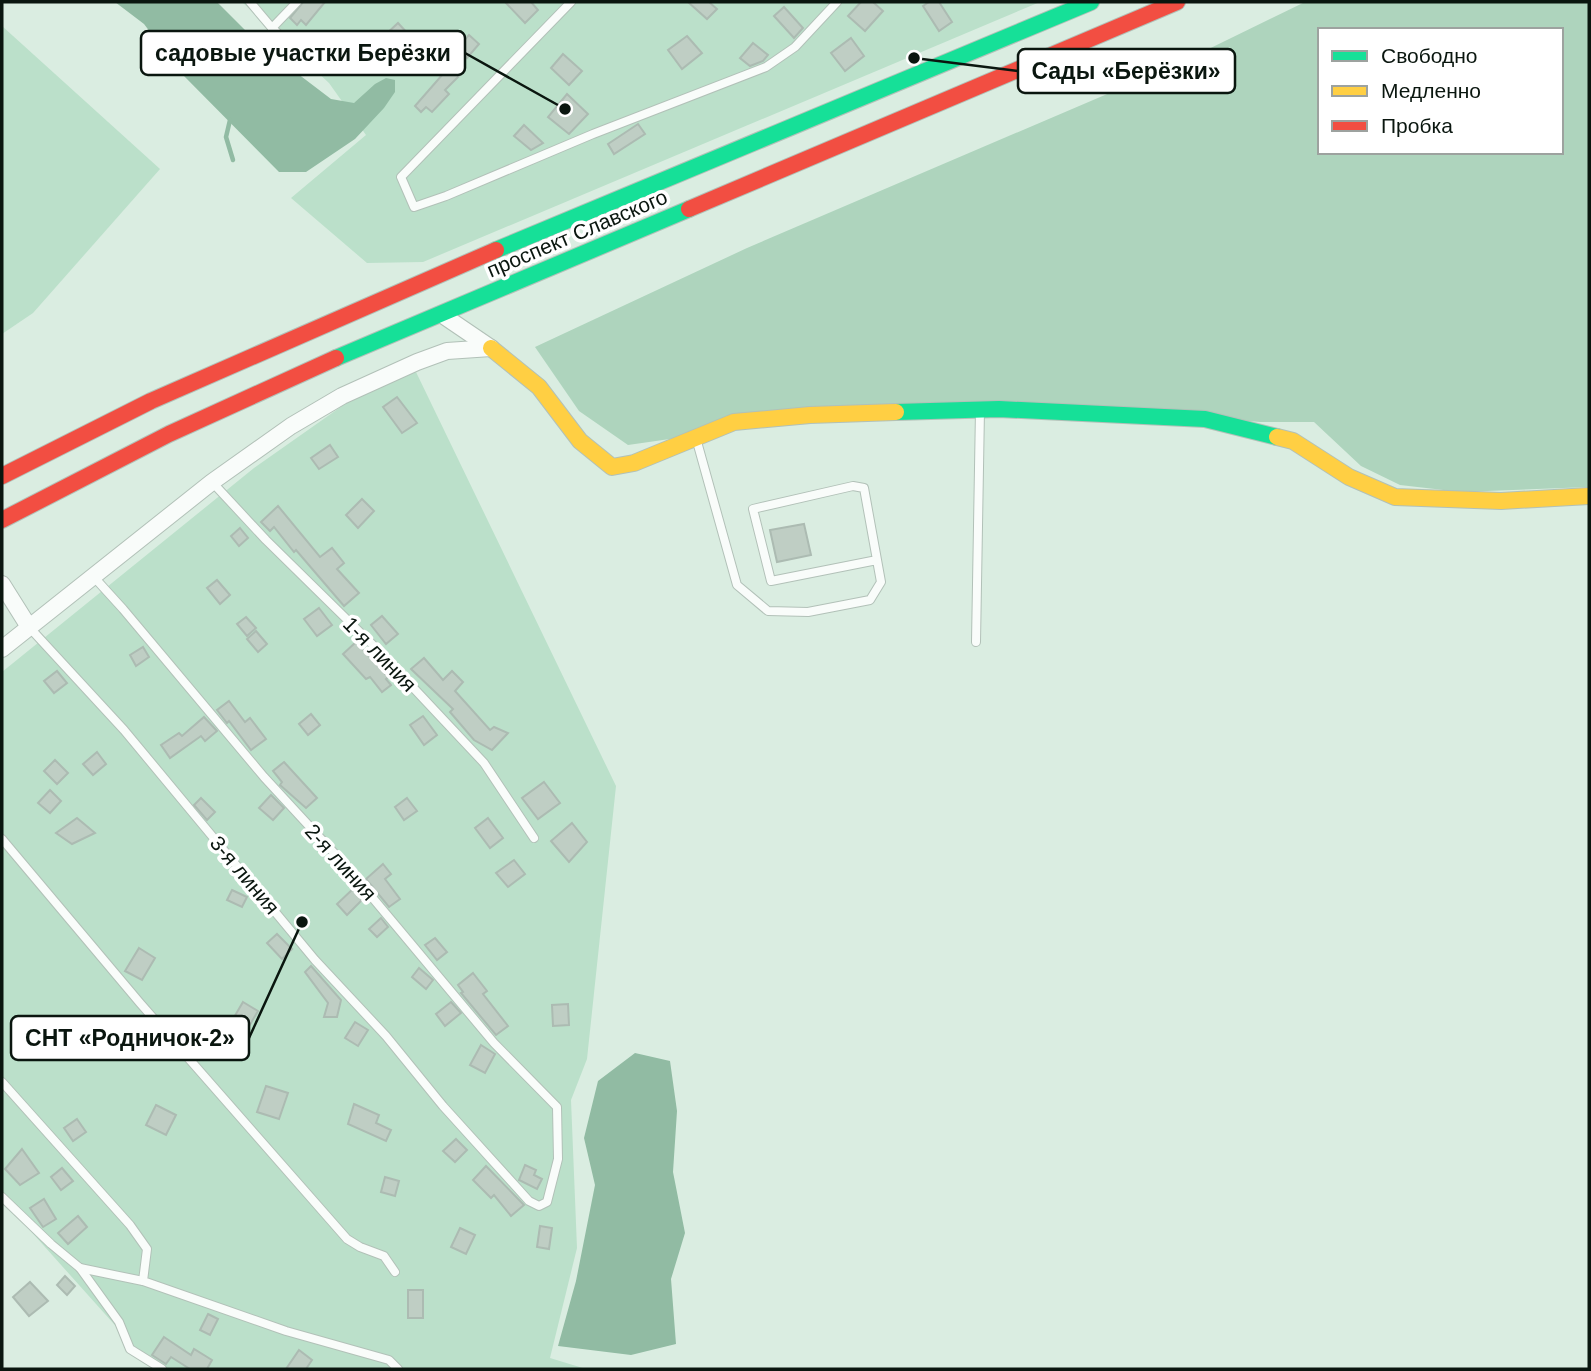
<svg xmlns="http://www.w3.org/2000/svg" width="1591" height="1371" viewBox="0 0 1591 1371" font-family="Helvetica,sans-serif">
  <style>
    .green { fill: #bbe0ca }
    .forest { fill: #aed4bd; fill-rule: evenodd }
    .water { fill: #91bba3 }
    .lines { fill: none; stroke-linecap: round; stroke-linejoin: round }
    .stream { stroke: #91bba3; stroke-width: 4.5 }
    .building { fill: #bfcec4; stroke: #acbbb2; stroke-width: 2 }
    .lane-casing { stroke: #b2c1b8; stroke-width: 10 }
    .street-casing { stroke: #b2c1b8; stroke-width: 18 }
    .fast-casing { stroke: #b2c1b8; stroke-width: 18 }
    .slow-casing { stroke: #b2c1b8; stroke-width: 18 }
    .jam-casing { stroke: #b2c1b8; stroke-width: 18 }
    .lane { stroke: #f9fcfa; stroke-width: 8 }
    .street { stroke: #f9fcfa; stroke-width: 16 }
    .fast { stroke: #16e098; stroke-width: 16 }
    .slow { stroke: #ffcf43; stroke-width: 16 }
    .jam { stroke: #f24e42; stroke-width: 16 }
    .labels { text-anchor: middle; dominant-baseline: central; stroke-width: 7; stroke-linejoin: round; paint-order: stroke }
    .street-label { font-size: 21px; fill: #0a160f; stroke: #fff }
    .leader { fill: none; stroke: #0a160f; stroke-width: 2.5 }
    .callout-dot { fill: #0a160f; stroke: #fff; stroke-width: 2.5 }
    .callout { fill: #fff; stroke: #0a160f; stroke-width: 2.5 }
    .callout-label { font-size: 23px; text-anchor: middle; font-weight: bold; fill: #0a160f }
  </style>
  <rect width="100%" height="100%" fill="#daede1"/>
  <g class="green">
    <path d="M242,2h798l-617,260 -56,1 -76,-65 75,-63 -37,-52z"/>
    <path d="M2,26l158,143 -127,144 -31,21z"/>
    <path d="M416,372l200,414 -29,273 -16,41 6,148 -27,110 36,11h-423l-24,-17 -137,-153v-527l252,-204 108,-76z"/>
  </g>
  <path class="forest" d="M1305,2h284v485l-128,5 -61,-7 -39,-19 -47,-44h-54l-163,-14 -204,-1 -265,38 -49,-34 -44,-64 212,-99 435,-186zM1320,30h241v122h-241z"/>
  <g class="water">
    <path d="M115,2h102l43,43 71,54 23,4 21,-19 11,-6 9,2v12l-11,16 -29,31 -49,33h-27l-97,-98 -38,-50z"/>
    <path d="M635,1053l35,8 7,50 -4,61 12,61 -14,46 5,65 -45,11 -73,-9 18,-65 19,-96 -11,-47 14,-57z"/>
  </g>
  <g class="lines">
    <path class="stream" d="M230,120l-4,17 7,23"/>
  </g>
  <g class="building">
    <path d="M303,2h22l-19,23 -5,-5 -4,5 -7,-7z"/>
    <path d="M505,2h26l7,8 -13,13z"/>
    <path d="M688,2h21l8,7 -10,10z"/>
    <path d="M861,2h12l10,9 -18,20 -17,-15z"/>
    <path d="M929,2h10l13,20 -13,9 -16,-25z"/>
    <path d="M784,7l19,21 -9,10 -20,-22z"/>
    <path d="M398,23l12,13 -14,12 -12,-12z"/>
    <path d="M469,35l10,9 -12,14 -10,-10z"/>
    <path d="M687,36l15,17 -20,16 -14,-19z"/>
    <path d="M851,38l13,18 -19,15 -14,-18z"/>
    <path d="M753,43l15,12 -5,6 -13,5 -10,-8z"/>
    <path d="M563,54l19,17 -13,14 -18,-17z"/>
    <path d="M450,61l12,12 -17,17 4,4 -17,18 -6,-5 -5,5 -6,-6 28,-32 -3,-3z"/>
    <path d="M567,94l21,20 -19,20 -21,-17z"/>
    <path d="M638,124l7,10 -31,20 -6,-10z"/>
    <path d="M524,125l19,18 -12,7 -17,-14z"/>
    <path d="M397,397l20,26 -15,10 -19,-26z"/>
    <path d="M330,445l8,12 -19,12 -8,-11z"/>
    <path d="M362,499l12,12 -16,17 -12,-13z"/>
    <path d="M278,506l42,51 12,-9 12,15 -7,6 22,24 -15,13 -48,-56 -2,2 -20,-25 -4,4 -9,-9z"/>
    <path d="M804,524l7,31 -34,7 -7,-32z"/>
    <path d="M240,528l8,10 -9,8 -8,-10z"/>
    <path d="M217,580l13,15 -10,9 -13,-16z"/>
    <path d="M319,608l13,17 -15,11 -13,-17z"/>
    <path d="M382,616l16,18 -12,10 -15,-19z"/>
    <path d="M246,617l10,11 -9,8 -10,-12z"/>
    <path d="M256,631l11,13 -9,8 -11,-13z"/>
    <path d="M356,642l32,35 -2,2 5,6 -9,7 -12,-15 -4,2 -23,-25z"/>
    <path d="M143,647l6,10 -13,9 -6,-11z"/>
    <path d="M424,658l19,22 9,-9 11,11 -8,9 35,39 4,-3 14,6 -16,17 -18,-10 -24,-28 3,-3 -42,-40z"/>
    <path d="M57,671l10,12 -13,10 -10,-12z"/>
    <path d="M229,701l16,21 5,-4 16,21 -15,11 -22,-29 -2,2 -10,-13z"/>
    <path d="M311,714l9,11 -12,10 -9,-11z"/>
    <path d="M423,716l14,19 -13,10 -14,-20z"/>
    <path d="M204,717l13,14 -12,10 -4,-5 -31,22 -9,-13 18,-12 3,3z"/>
    <path d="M97,752l9,12 -13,11 -10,-11z"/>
    <path d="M55,760l13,13 -11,11 -13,-13z"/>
    <path d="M284,762l33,36 -11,10 -26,-23 2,-3 -9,-11z"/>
    <path d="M544,782l16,21 -22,16 -16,-21z"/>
    <path d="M50,790l11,11 -11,12 -12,-10z"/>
    <path d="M271,795l13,13 -11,12 -14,-12z"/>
    <path d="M201,798l14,14 -8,8 -13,-15z"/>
    <path d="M407,798l10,13 -13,9 -9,-13z"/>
    <path d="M77,818l18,15 -23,11 -16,-11z"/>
    <path d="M488,818l15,20 -13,10 -15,-20z"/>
    <path d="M572,823l15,19 -18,20 -18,-21z"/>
    <path d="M514,860l11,14 -17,13 -12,-14z"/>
    <path d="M383,864l8,10 -6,5 15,20 -11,8 -23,-28z"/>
    <path d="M355,887l9,11 -17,17 -10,-11z"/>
    <path d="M232,890l15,7 -5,10 -15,-7z"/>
    <path d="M381,918l7,9 -11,10 -8,-8z"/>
    <path d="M277,934l15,15 -10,10 -15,-16z"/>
    <path d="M435,938l12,14 -10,8 -12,-15z"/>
    <path d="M139,948l16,10 -13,22 -17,-9z"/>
    <path d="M311,966l30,34 -4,17h-13l4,-14 -23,-31z"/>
    <path d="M419,968l14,12 -7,9 -14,-12z"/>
    <path d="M473,973l14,18 -4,3 25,32 -12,9 -35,-42 2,-1 -5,-7z"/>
    <path d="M243,1002l15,9 -10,17 -15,-9z"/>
    <path d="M451,1002l10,11 -16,13 -9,-12z"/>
    <path d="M568,1004l1,21 -16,1 -1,-21z"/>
    <path d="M355,1022l13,8 -10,16 -13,-8z"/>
    <path d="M481,1045l14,9 -10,19 -15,-8z"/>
    <path d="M266,1086l22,7 -9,26 -22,-7z"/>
    <path d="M354,1104l25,11 -3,8 15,7 -5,11 -38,-17z"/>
    <path d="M156,1105l20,10 -10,20 -20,-10z"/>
    <path d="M77,1119l9,13 -13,9 -9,-13z"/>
    <path d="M456,1139l11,11 -12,12 -12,-11z"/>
    <path d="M22,1149l17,24 -19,12 -15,-16z"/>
    <path d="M525,1165l11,5 -2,5 8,4 -5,10 -18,-9z"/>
    <path d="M486,1166l38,39 -13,11 -17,-21 -3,3 -18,-18z"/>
    <path d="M62,1168l11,13 -12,9 -10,-13z"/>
    <path d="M385,1177l14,4 -4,15 -14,-4z"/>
    <path d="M44,1199l12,20 -13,8 -13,-19z"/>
    <path d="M78,1216l9,11 -19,17 -10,-11z"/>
    <path d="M540,1226l12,2 -3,21 -12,-2z"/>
    <path d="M460,1228l15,7 -9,19 -15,-7z"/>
    <path d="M65,1276l10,10 -8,9 -10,-10z"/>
    <path d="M30,1282l18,19 -19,15 -16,-19z"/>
    <rect x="408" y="1290" width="15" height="28"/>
    <path d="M208,1314l10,5 -8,16 -10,-5z"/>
    <path d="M164,1337l27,18 3,-6 18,11 -5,9h-17l-19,-12 -5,7 -14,-9z"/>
    <path d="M299,1350l13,10 -6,9h-20z"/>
  </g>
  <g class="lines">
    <g class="lane-casing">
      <g id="lane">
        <path d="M250,2l22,26 34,32"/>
        <path d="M571,2l-170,175 13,30 32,-11 147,-62 173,-67 29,-20 42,-45"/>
        <path d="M272,28l25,-26"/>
        <path d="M696,438l41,147 31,26 40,1 62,-12 11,-18 -17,-94 -11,-2 -100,23 18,72 106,-21"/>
        <path d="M212,482l54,58 110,108 108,115 50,75"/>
        <path d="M29,627l95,103 191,230 71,76 57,70 86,95 10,5 8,-4 11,-43 -1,-52 -63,-64 -148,-177 -82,-89 -141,-168 -30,-33"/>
        <path d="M976,642l4,-232"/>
        <path d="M2,839l138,164 207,236 13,8 24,9 11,16"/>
        <path d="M2,1082l128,143 17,24 -4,32 143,50 103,29 9,9"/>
        <path d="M2,1197l49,47 29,24 63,13"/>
        <path d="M80,1268l39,54 11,27 32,20"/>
      </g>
    </g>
    <g class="street-casing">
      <g id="street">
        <path d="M441,314l50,34"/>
        <path d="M2,584l27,43"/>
        <path d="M2,649l210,-167 79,-56 51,-30 75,-34 30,-11 44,-3"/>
      </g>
    </g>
    <g class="fast-casing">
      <g id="fast">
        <path d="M496,250l595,-248"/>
        <path d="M336,358l353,-149"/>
        <path d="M896,412l103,-3 206,10 72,18"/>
      </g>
    </g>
    <g class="slow-casing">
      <g id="slow">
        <path d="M491,348l48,39 41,54 32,26 22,-4 100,-41 76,-7 86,-3"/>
        <path d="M1277,437l16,4 56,36 46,20 106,4 88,-5"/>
      </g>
    </g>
    <g class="jam-casing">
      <g id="jam">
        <path d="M689,209l488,-207"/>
        <path d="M2,476l149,-75 345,-151"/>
        <path d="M2,520l167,-86 167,-76"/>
      </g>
    </g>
    <use href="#lane" class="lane"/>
    <use href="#street" class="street"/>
    <use href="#fast" class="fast"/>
    <use href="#slow" class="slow"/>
    <use href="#jam" class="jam"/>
  </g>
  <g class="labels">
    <g class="street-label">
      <text transform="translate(577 233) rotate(-23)">проспект Славского</text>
      <text transform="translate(380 654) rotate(46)">1-я линия</text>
      <text transform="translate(341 862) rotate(48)">2-я линия</text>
      <text transform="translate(245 875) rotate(50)">3-я линия</text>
    </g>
  </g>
  <path class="leader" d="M565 109L465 53M914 58L1018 71M302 922L249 1038"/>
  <g class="callout-dot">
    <circle cx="565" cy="109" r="7"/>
    <circle cx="914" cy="58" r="7"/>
    <circle cx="302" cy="922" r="7"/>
  </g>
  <g class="callout">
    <rect x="141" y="31" width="324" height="44" rx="7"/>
    <rect x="1018" y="49" width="217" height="44" rx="7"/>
    <rect x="11" y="1016" width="238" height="44" rx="7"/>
  </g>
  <g class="callout-label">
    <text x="303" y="61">садовые участки Берёзки</text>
    <text x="1126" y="79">Сады «Берёзки»</text>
    <text x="130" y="1046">СНТ «Родничок-2»</text>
  </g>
  <rect width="1591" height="1371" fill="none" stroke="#0a160f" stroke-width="7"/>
  <rect x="1318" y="28" width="245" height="126" fill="#ffffff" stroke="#9da29f" stroke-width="2"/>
  <rect x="1332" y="51" width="35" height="10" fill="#16e098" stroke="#9da29f" stroke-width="2"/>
  <text x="1381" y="63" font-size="21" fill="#0a160f">Свободно</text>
  <rect x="1332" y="86" width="35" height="10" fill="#ffcf43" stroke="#9da29f" stroke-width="2"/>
  <text x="1381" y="98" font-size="21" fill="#0a160f">Медленно</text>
  <rect x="1332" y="121" width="35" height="10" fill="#f24e42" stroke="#9da29f" stroke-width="2"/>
  <text x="1381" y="133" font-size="21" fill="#0a160f">Пробка</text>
</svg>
